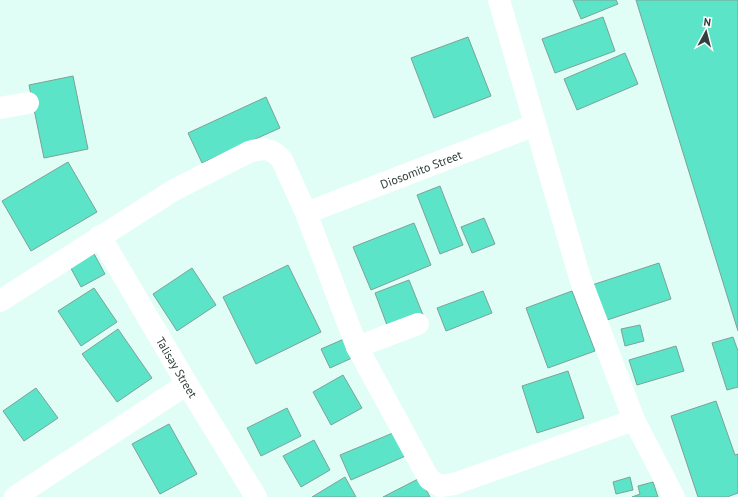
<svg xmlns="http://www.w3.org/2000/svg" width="738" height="497" viewBox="0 0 738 497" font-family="'PT Sans',sans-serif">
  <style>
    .building { fill: #5be4c7; stroke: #7ea298 }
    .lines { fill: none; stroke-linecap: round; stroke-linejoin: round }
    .minor { stroke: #fff; stroke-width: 22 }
    .labels { text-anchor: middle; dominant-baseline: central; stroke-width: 3; stroke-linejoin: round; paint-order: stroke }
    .street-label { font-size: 12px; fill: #31403c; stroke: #fff }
  </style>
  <rect width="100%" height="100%" fill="#e0fef6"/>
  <g class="building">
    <path d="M573,0h43l2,4 -37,15z"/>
    <path d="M636,0h102v331z"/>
    <path d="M603,17l12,34 -60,22 -13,-34z"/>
    <path d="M468,37l23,59 -57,22 -23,-60z"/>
    <path d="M625,53l13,31 -61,26 -13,-31z"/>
    <path d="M73,76l15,73 -44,9 -15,-73z"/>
    <path d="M266,97l14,31 -78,35 -14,-30z"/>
    <path d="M68,162l29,50 -66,39 -29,-50z"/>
    <path d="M440,186l23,59 -23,9 -23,-59z"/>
    <path d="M484,218l11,26 -23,9 -11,-26z"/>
    <path d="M414,223l17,42 -60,25 -18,-43z"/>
    <path d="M92,250l13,24 -24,13 -13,-24z"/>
    <path d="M659,263l12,36 -67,22 -12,-36z"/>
    <path d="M288,265l33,67 -65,32 -33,-67z"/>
    <path d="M192,268l24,37 -39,26 -24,-37z"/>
    <path d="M409,280l16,40 -35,13 -15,-40z"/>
    <path d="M94,288l23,34 -36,24 -23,-35z"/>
    <path d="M483,291l9,22 -46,18 -9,-23z"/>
    <path d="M572,291l23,60 -47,17 -22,-60z"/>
    <path d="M640,325l4,16 -19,5 -4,-17z"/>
    <path d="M118,329l34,49 -35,24 -35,-48z"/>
    <path d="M733,337l5,14v36l-11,3 -15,-47z"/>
    <path d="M344,339l8,19 -22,10 -9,-19z"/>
    <path d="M676,346l8,25 -47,14 -8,-25z"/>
    <path d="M568,371l16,47 -47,15 -15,-47z"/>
    <path d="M343,375l19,33 -31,17 -18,-33z"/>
    <path d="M36,388l22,30 -34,23 -21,-30z"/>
    <path d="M716,401l19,54 3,-1v39l-11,4h-29l-27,-81z"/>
    <path d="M287,408l14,28 -40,20 -14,-28z"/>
    <path d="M169,424l28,50 -37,20 -28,-50z"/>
    <path d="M400,430l10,24 -59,26 -11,-25z"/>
    <path d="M314,440l16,30 -29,17 -18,-31z"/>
    <path d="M345,477l11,20h-44z"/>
    <path d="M630,477l3,13 -17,4 -3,-12z"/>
    <path d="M420,478l10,19h-47z"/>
    <path d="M653,482l5,15h-26l8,-3 -2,-8z"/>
  </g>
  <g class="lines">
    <g class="minor">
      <path d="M0,108l28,-5"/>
      <path id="s1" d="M306,213l229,-88"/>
      <path id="s2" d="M100,236l87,148 69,113"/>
      <path d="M0,301l174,-111 75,-38c15,-5 23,-4 33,8l24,53 51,134 72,132 11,7 14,-2 180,-64 -54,-142 -81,-278"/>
      <path d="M357,347l61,-23"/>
      <path d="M634,420l40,77"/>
      <path d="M15,497l172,-113"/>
    </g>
  </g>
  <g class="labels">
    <g class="street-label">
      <text stroke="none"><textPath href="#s1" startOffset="123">Diosomito Street</textPath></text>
      <text stroke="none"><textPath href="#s2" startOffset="152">Talisay Street</textPath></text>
    </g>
  </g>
  <g transform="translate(706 32) rotate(7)" stroke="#ffffff" stroke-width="3" paint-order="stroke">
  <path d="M0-3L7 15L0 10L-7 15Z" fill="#31403c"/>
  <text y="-6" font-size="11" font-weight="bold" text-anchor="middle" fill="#31403c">N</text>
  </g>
</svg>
